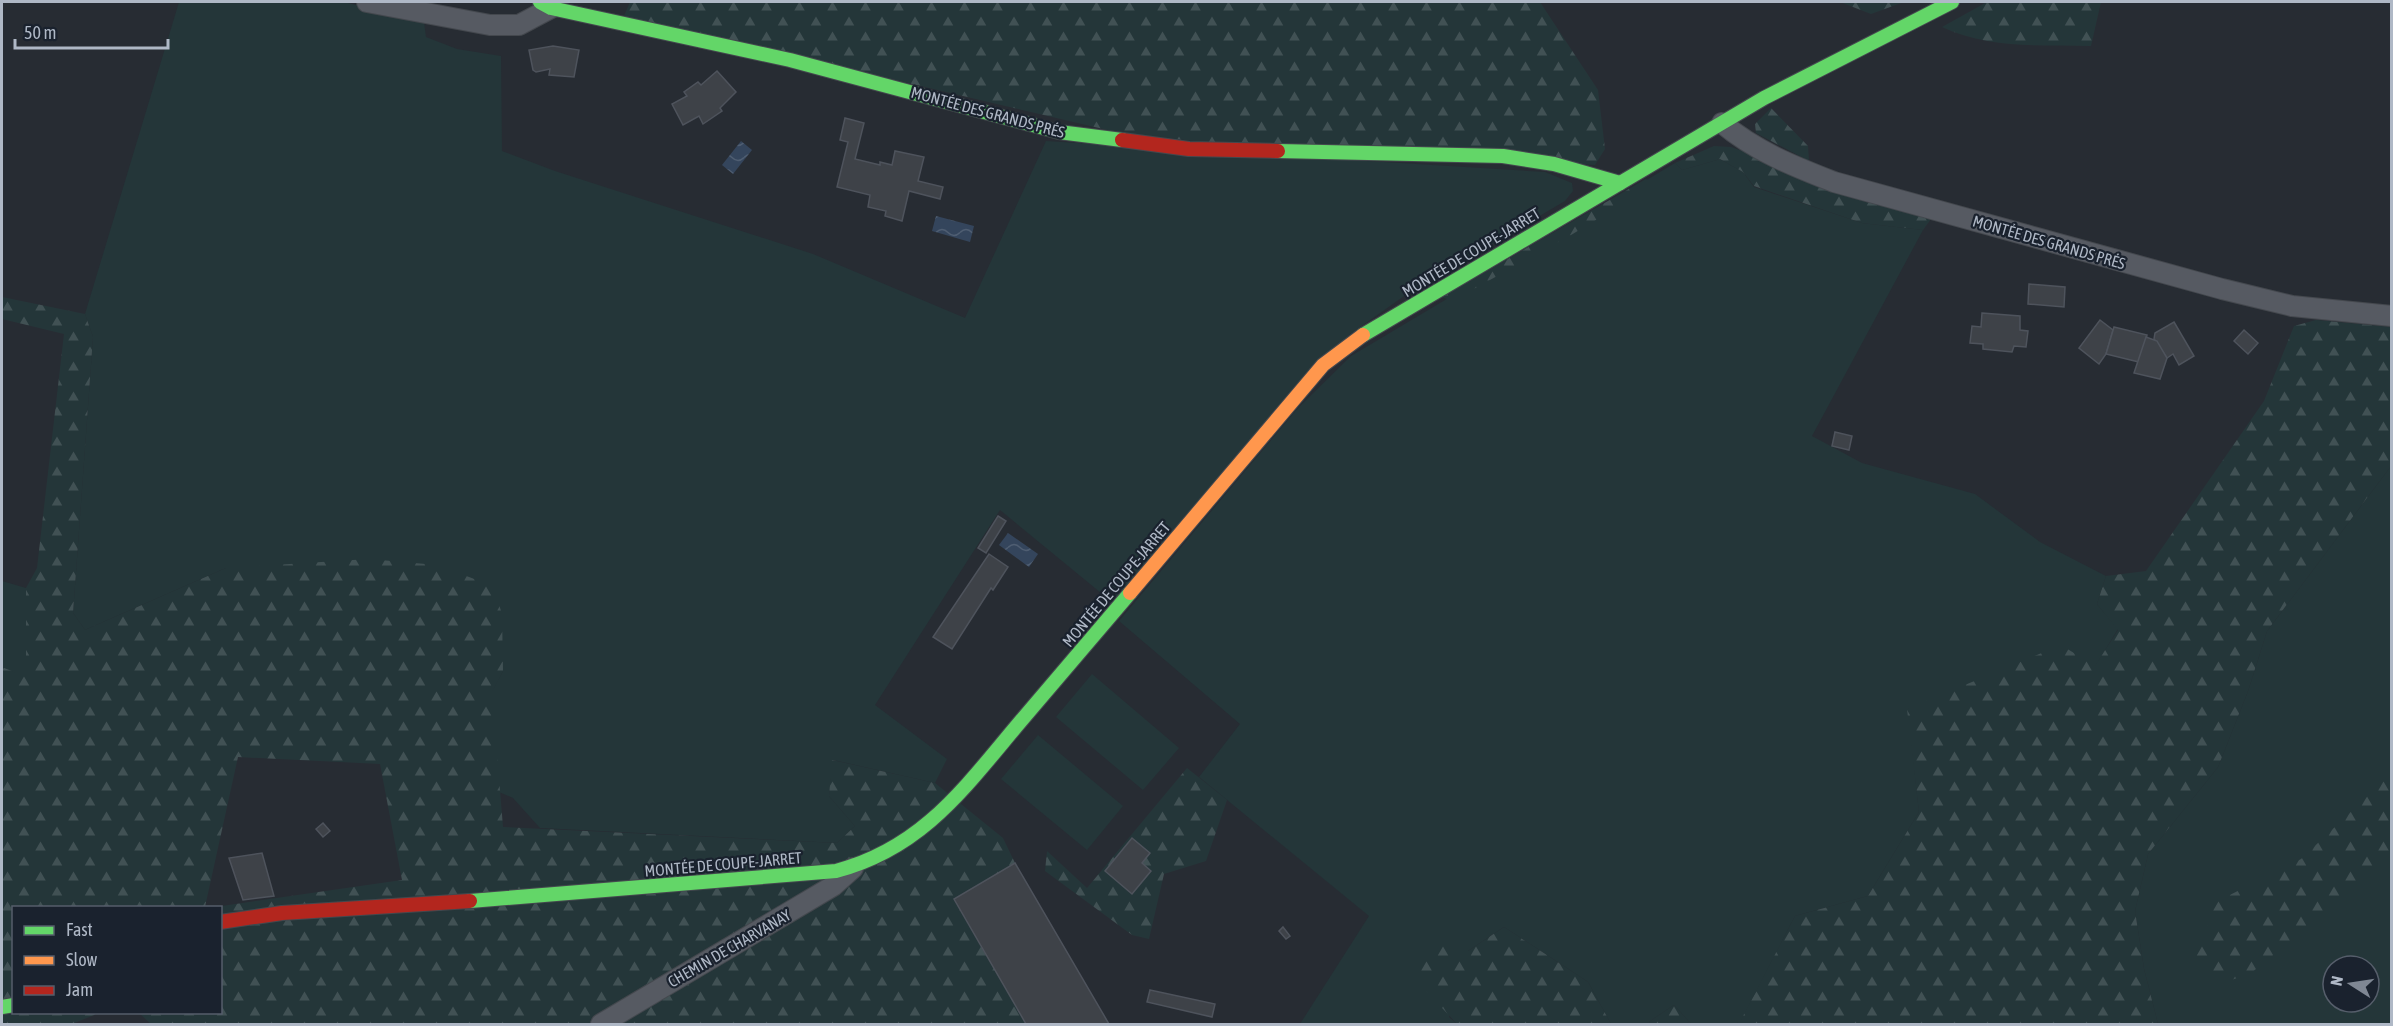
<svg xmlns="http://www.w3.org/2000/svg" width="2393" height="1026" viewBox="0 0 2393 1026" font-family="'Asap Condensed',sans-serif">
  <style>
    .grass { fill: #243639; fill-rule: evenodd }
    .forest { fill: url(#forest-firs) }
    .water { fill: url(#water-waves) }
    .building { fill: #3e4248; stroke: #4e535c; stroke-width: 1.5 }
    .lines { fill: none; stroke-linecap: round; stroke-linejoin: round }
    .street-casing { stroke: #44484e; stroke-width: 22 }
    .fast-casing { stroke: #44484e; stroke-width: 16 }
    .slow-casing { stroke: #44484e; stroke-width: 16 }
    .jam-casing { stroke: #44484e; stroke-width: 16 }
    .street { stroke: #565a62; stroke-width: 20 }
    .fast { stroke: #63d668; stroke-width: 14 }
    .slow { stroke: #ff974d; stroke-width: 14 }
    .jam { stroke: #b3261e; stroke-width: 14 }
    .labels { text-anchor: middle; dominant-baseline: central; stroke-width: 4.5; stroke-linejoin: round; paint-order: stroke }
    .street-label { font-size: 16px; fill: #afb8c6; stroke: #1a222e }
  </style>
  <defs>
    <pattern id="forest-firs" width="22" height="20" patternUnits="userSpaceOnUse" patternTransform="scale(1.5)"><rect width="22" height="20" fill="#243639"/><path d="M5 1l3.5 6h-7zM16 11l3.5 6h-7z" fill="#415154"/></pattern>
    <pattern id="water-waves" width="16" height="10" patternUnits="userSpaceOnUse" patternTransform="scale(1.5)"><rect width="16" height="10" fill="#34455c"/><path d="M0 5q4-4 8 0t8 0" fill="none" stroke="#4f5e72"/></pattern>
  </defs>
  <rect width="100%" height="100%" fill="#272c33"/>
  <g class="grass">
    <path d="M179,2h165l80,20 2,15 31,12 44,7 1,95 53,20 258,83 152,64 81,-177 499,31 27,11 1,8 -8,10 -158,93 -58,41 -237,267 -112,-92 -125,195 72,54 -12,24 -102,-23 -4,36 26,30 -18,17 -297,-15 -27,-30 -37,-16 -16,-33 43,-78 -277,-103 -141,62 -12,-17 20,-276 -8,-23z"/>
    <path d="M1720,159l23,13 11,15 108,36 61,7 -111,206 50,27 113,31 65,48 66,34 -9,28 21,25 -23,38 -187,42 11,103 -51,84 -73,20 -54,105 -5,3h-45l-17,-19 -25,17 1,2h-39l-23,-42 -84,-55 -36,24 -19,66 8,7h-157l69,-108 -170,-139 41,-53 -121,-103 179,-213 53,-52 324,-193 7,7z"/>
    <path d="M2391,466v558h-233l-14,-55 -9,-58 13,-57 70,-87 30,-76 19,-60zM2333,966h36v36h-36z"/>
    <path d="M2,581l24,7v90l-24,-11z"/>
    <path d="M1092,674l87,74 -36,42 -87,-73z"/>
    <path d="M1038,735l85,71 -36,44 -86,-71z"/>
  </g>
  <g class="forest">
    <path d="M630,2h910l58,88 7,59 -10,16 -393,-23 -86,-10 -492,-116z"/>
    <path d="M1840,2h64l-33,12z"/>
    <path d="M1987,2h114l-10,44c-51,-1 -102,3 -149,-19z"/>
    <path d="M1771,108l37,38 1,15 -53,-28 -1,-9z"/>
    <path d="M1714,146l17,1 200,72 -8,11 -61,-7 -108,-37 -11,-14 -23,-13 -38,11 -7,-7z"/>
    <path d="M1646,179l8,6 -83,50 -119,66 -10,-4z"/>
    <path d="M2,297l83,17 8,23 -20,276 12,17 141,-62 143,-9 68,6 56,21 9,28 1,57 -11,21 11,135 334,16 18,-17 -26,-30 3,-36 103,23 68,55 12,25 -61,37 72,124h-875l-12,-11 81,-1v-104l-5,-1 187,-27 -22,-116 -142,-7 -33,150 -191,1v104l85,1 -27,11h-70v-357l24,10v-89l11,-20 27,-234 -62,-15z"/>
    <path d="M2316,320l75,7v139l-124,165 -19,60 -30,76 -70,87 -13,57 9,58 14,55h-422l5,-4 54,-104 73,-20 51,-84 -12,-103 154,-64 34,21 23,-36 -21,-26 9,-28 40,-5 118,-170 30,-75z"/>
    <path d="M1187,768l40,32 -21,61 -42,13 -15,65 -17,-4 -87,-64 2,-20 40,37z"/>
    <path d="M2391,774v86l-140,113 -28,10 -30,-18 23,-63 85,-43z"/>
    <path d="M1504,927l84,55 23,42h-154l-55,-59 40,-27 26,13z"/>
    <path d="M1674,1005l17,19h-41l-1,-2z"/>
  </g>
  <g class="water">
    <path d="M741,141l11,9 -19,24 -11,-9z"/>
    <path d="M936,216l38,10 -4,16 -38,-11z"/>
    <path d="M1008,533l30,21 -9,13 -30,-22z"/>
  </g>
  <g class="building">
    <path d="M553,46l26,4 -5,27 -25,-2 1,-6 -14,3 -3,-2 -4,-20z"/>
    <path d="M717,71l19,21 -16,16 2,3 -19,13 -4,-8 -16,9 -11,-21 15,-8 -3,-4 14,-10 3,3z"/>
    <path d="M845,118l19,5 -9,36 25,6v-3l12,3 3,-14 29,6 -6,24 25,6 -3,12 -31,-8 -7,30 -17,-5 1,-5 -18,-4 2,-12 -33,-8 11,-45 -8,-2z"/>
    <path d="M2029,284l36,3 -1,20 -36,-3z"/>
    <path d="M1982,313l38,3v14l8,1 -2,16 -12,-1 -2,6 -29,-3v-5l-13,-1 2,-17 9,1z"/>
    <path d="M2100,320l13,10 -7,24 -7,10 -20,-16z"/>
    <path d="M2174,322l20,34 -15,9 -6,-11 -6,4 -13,-19 1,-6z"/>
    <path d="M2114,327l33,8 -8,27 -33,-8z"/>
    <path d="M2244,330l14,13 -10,11 -14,-13z"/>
    <path d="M2146,337l11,4 10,17 -7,21 -26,-6z"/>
    <path d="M1835,432l17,4 -3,14 -17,-4z"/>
    <path d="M998,516l8,5 -20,32 -8,-5z"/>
    <path d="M989,554l19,13 -15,23 -2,-2 -39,61 -19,-12z"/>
    <path d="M323,823l7,8 -7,6 -7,-8z"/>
    <path d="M1132,838l18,15 -8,10 9,8 -19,23 -27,-23z"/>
    <path d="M262,853l12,43 -31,4 -14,-42z"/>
    <path d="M1015,863l94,161h-83l-72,-125z"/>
    <path d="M1283,927l7,9 -4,3 -7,-8z"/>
    <path d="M1150,990l65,14 -3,13 -65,-15z"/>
  </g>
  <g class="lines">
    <g class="street-casing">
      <g id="street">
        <path d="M367,2l123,23h29l32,-17"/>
        <path d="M1722,123c33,28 71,43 112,59l388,107 70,17 100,10"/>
        <path d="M601,1024l232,-138 20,-18"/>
      </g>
    </g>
    <g class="fast-casing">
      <g id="fast">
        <path d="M540,2l11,6 239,52 269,72 63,8"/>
        <path d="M1278,151l225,5 51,8 66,19"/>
        <path d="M1363,335l401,-237 188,-96"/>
        <path d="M470,901l366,-30c87,-23 129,-84 184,-149 37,-43 73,-86 110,-129"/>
        <path d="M2,1007l12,-2"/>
      </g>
    </g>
    <g class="slow-casing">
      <path id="slow" d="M1130,593l193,-228 40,-30"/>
    </g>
    <g class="jam-casing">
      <g id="jam">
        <path d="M1122,140l67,9 89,2"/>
        <path d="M220,922l62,-9 188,-12"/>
      </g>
    </g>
    <use href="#street" class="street"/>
    <use href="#fast" class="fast"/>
    <use href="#slow" class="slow"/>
    <use href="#jam" class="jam"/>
  </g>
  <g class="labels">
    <g class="street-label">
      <text transform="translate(988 112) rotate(15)">MONTÉE DES GRANDS PRÉS</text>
      <text transform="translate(2049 242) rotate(16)">MONTÉE DES GRANDS PRÉS</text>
      <text transform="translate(1471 252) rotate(-31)">MONTÉE DE COUPE-JARRET</text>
      <text transform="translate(1116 584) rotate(-50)">MONTÉE DE COUPE-JARRET</text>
      <text transform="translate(723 864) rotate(-5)">MONTÉE DE COUPE-JARRET</text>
      <text transform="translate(729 948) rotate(-30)">CHEMIN DE CHARVANAY</text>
    </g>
  </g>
  <rect width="2393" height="1026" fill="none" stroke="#afb8c6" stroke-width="6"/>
  <rect x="12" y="906" width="210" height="108" fill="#1a222e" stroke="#565e6b" stroke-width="1.5"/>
  <rect x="24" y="926" width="30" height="9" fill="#63d668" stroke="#565e6b" stroke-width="1.5"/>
  <text x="66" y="936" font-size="18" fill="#afb8c6">Fast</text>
  <rect x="24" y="956" width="30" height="9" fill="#ff974d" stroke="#565e6b" stroke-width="1.5"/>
  <text x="66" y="966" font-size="18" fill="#afb8c6">Slow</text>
  <rect x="24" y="986" width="30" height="9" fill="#b3261e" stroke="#565e6b" stroke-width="1.5"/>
  <text x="66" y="996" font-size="18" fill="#afb8c6">Jam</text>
  <g transform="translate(2351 984) rotate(282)"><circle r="28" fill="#1a222e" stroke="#565e6b" stroke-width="1.5"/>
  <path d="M0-4.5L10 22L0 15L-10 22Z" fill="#7f8793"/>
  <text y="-9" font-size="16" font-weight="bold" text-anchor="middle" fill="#afb8c6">N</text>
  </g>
  <path d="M15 39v9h153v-9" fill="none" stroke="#afb8c6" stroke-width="3"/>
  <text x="24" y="39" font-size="18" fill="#afb8c6" stroke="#1a222e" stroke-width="4.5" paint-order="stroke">50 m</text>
</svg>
